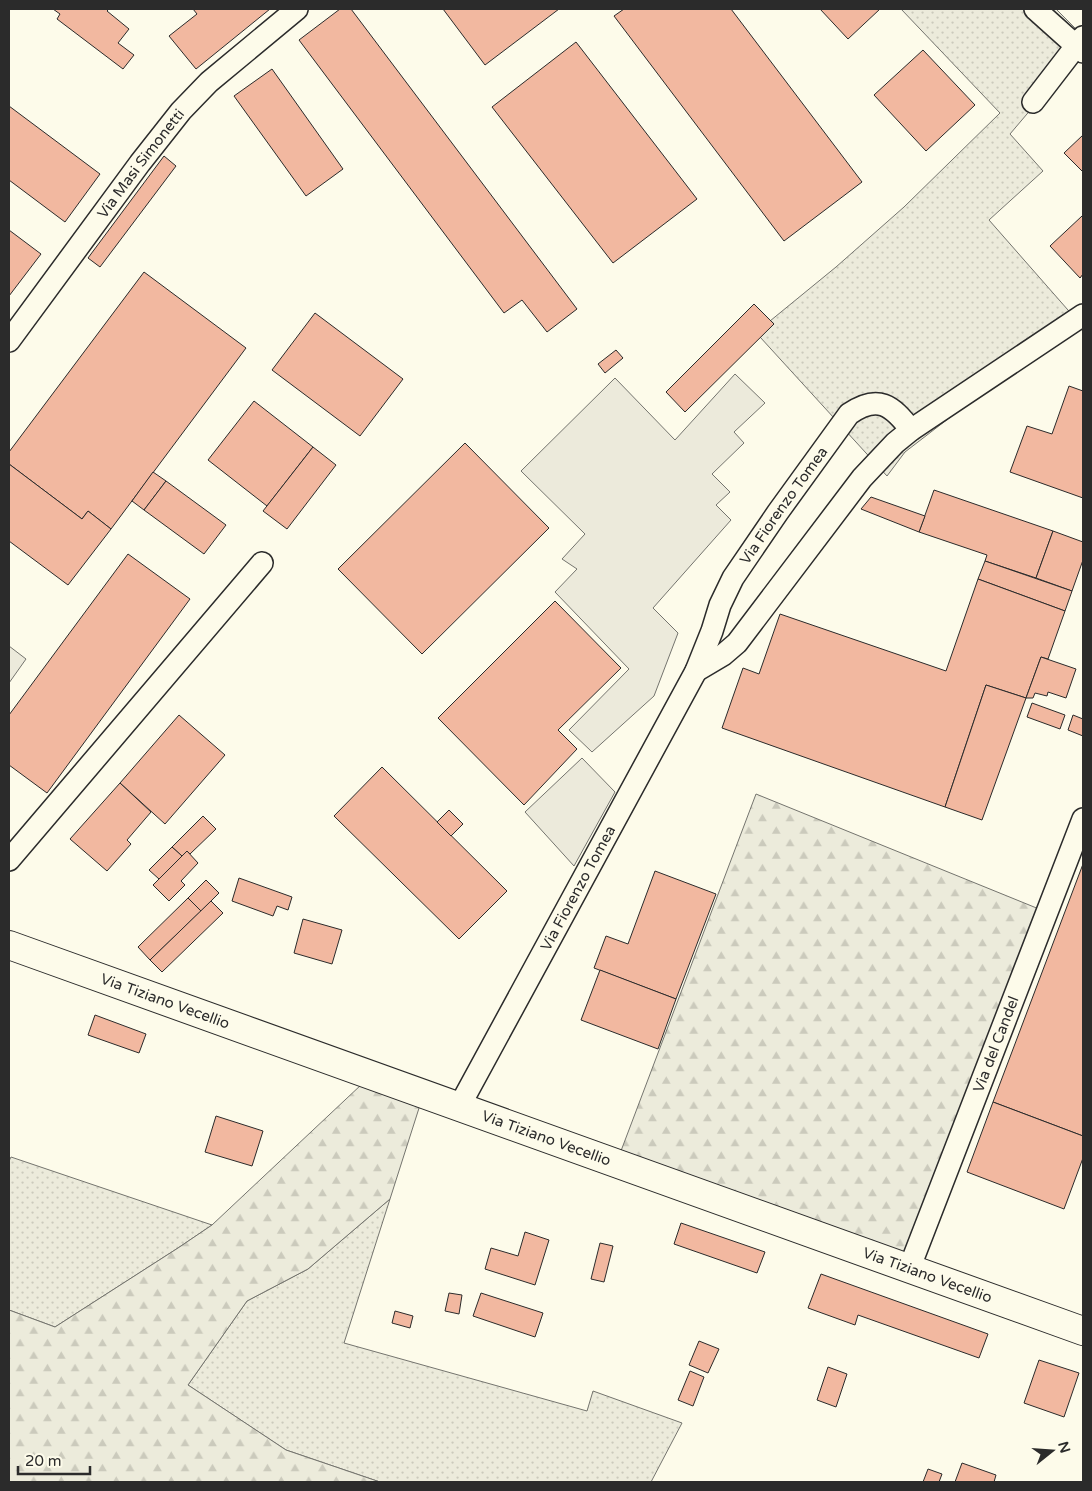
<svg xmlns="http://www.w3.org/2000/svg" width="1092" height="1491" viewBox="0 0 1092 1491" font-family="'Varela Round',sans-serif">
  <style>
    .grass { fill: url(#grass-dots); stroke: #74746e }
    .forest { fill: url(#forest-firs); stroke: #74746e }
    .parking { fill: #eceadb; stroke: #74746e }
    .building { fill: #f2b8a0; stroke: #2b2b2b }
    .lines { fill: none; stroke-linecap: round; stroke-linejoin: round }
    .street-casing { stroke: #2b2b2b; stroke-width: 24 }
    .primary-casing { stroke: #2b2b2b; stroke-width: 30 }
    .street { stroke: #fdfbea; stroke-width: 21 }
    .primary { stroke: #fdfbea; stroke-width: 28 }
    .labels { text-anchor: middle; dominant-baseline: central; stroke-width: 4; stroke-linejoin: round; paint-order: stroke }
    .street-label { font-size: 15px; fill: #2b2b2b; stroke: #fdfbea }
  </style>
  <defs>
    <pattern id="grass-dots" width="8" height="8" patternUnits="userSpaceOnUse" patternTransform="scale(1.25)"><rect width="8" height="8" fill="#ecebdb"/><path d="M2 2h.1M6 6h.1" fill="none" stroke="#cbcabc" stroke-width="1.8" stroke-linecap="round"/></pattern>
    <pattern id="forest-firs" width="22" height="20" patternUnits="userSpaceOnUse" patternTransform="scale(1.25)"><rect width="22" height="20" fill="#ecebdb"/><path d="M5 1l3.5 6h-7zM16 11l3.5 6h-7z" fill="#cbcabc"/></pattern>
  </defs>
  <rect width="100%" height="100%" fill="#fdfbea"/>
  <g class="grass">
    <path d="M901,9h155l27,27v12l-73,86 33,37 -54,49 93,106 -77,49 -100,77 -18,24 -127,-139 10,-16 66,-54 68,-60 96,-94z"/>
    <path d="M11,1157l201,68 -34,23 -123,79 -46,-17v-149z"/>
    <path d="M390,1199l-46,144 243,68 6,-20 89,32 -31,59h-271l-94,-32 -98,-65 59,-84 61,-32z"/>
  </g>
  <g class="forest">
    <path d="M756,794l283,115 -137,370 -289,-107z"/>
    <path d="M362,1084l58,21 -30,94 -82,70 -61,32 -59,84 98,65 94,32h-371v-172l46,17 123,-79 34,-23z"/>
  </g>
  <g class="parking">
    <path d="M735,374l30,29 -31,29 10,11 -32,31 18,18 -14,13 15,15 -78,88 25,25 -24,63 -62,56 -23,-22 60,-61 -74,-77 22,-23 -15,-10 23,-25 -64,-63 94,-93 60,62z"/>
    <path d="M9,646l17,13 -17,24z"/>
    <path d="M582,758l33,34 -41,74 -49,-54z"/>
  </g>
  <g class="building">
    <path d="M53,9h56l-2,2 22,18 -11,14 16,12 -11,14 -66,-50 3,-5z"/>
    <path d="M193,9h77l-74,60 -27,-33 28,-22z"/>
    <path d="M340,9h11l226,300 -30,23 -25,-32 -18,13 -205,-273z"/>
    <path d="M443,9h116l-74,56z"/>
    <path d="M624,9h107l131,173 -78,59 -170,-225z"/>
    <path d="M820,9h60l-32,30z"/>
    <path d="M576,42l121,157 -84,64 -121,-156z"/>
    <path d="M923,50l52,55 -49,46 -52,-56z"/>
    <path d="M272,69l71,100 -37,27 -72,-100z"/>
    <path d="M9,106l91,68 -35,48 -56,-42z"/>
    <path d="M1083,135v37l-19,-19z"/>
    <path d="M164,156l12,10 -76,101 -12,-9z"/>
    <path d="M1082,216l1,2v56l-3,4 -30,-32z"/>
    <path d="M9,230l32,24 -32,42z"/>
    <path d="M144,272l102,76 -135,181 -23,-18 -6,8 -73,-55v-12z"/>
    <path d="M754,304l20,20 -89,88 -19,-20z"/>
    <path d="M315,313l88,66 -43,57 -88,-66z"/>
    <path d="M616,350l7,8 -18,15 -7,-9z"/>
    <path d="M1069,386l14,5v107l-73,-26 17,-46 25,8z"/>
    <path d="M254,401l59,46 -46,59 -59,-46z"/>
    <path d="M465,443l84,85 -127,126 -84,-85z"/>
    <path d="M313,447l23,18 -49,64 -24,-18z"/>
    <path d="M9,464l73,55 6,-8 23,18 -43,56 -59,-44z"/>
    <path d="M153,472l13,9 -22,29 -12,-9z"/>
    <path d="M166,481l60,44 -22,29 -60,-44z"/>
    <path d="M934,490l119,41 -17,47 -51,-17 2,-6 -68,-23z"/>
    <path d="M871,497l54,19 -6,16 -58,-23z"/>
    <path d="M1053,531l30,11v18l-11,31 -36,-13z"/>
    <path d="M128,554l62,45 -143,194 -38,-28v-50z"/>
    <path d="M985,561l87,30 -7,20 -87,-32z"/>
    <path d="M978,579l87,32 -17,48 -7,-2 -15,41 -40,-13 -41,122 -223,-79 21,-60 16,6 21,-60 166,57z"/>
    <path d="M555,601l66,67 -63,62 19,19 -53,56 -86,-87z"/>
    <path d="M1041,657l35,12 -10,29 -18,-6 -1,4 -12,-3 -2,5h-7z"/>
    <path d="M986,685l40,13 -44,122 -37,-13z"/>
    <path d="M1032,703l33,12 -5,14 -33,-12z"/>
    <path d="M179,715l46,40 -60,69 -45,-41z"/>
    <path d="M1073,715l10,4v17l-15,-6z"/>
    <path d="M382,767l125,124 -48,48 -125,-123z"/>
    <path d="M120,783l31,29 -24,28 4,4 -24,27 -37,-32z"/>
    <path d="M449,810l14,14 -12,12 -14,-14z"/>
    <path d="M203,816l13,13 -26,25 -3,-3 -5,5 -10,-9z"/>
    <path d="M172,847l10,9 -23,23 -10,-9z"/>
    <path d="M187,851l11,12 -17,18 4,4 -16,16 -16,-16z"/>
    <path d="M1083,864v272l-90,-34z"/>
    <path d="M655,871l61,23 -40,105 -82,-31 12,-32 22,8z"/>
    <path d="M239,878l53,19 -4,13 -11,-4 -4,10 -41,-15z"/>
    <path d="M206,880l13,13 -18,18 -13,-13z"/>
    <path d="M188,898l13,13 -51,49 -12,-13z"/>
    <path d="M211,901l12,12 -61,59 -12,-12z"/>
    <path d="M303,919l39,11 -10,34 -38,-11z"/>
    <path d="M600,970l76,29 -18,50 -77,-29z"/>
    <path d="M95,1015l51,19 -7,19 -51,-18z"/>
    <path d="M993,1102l90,34v22l-19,51 -97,-37z"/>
    <path d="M216,1116l47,15 -11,35 -47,-14z"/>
    <path d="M681,1223l84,29 -8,21 -83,-29z"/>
    <path d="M525,1232l24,8 -14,45 -50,-16 6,-21 27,8z"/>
    <path d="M600,1243l13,3 -9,36 -13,-3z"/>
    <path d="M821,1274l167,60 -9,24 -121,-43 -3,10 -47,-17z"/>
    <path d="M449,1293l13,2 -3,19 -14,-3z"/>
    <path d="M481,1293l62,20 -8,24 -62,-21z"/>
    <path d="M395,1311l18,5 -3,12 -18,-5z"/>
    <path d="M699,1341l20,8 -11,24 -19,-8z"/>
    <path d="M1039,1360l40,13 -15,44 -40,-14z"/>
    <path d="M828,1367l19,7 -11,33 -19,-7z"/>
    <path d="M690,1371l14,6 -11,29 -15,-6z"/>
    <path d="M962,1463l34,12 -2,7h-39z"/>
    <path d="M928,1469l14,5 -3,8h-16z"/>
  </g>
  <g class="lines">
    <g class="street-casing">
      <g id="street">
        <path d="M1035,9l48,43"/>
        <path d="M1033,102l50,-65"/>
        <path id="s1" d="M9,341l131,-178 41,-52 28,-29 88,-73"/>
        <path d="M696,671l27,-16 14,-12 125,-165 33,-35 16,-13 172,-115"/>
        <path d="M9,860l253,-297"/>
        <path id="s2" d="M459,1107l237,-436 16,-40 8,-26 13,-27 45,-66 71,-98c29,-20 43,-9 62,16"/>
        <path id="s3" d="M909,1269l174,-450"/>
      </g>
    </g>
    <g class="primary-casing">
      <g id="primary">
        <path id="s4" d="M9,945l1074,386"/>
      </g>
    </g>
    <use href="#street" class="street"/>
    <use href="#primary" class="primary"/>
  </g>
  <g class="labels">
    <g class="street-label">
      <text stroke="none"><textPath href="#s1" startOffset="221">Via Masi Simonetti</textPath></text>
      <text stroke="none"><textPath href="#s2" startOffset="685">Via Fiorenzo Tomea</textPath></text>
      <text stroke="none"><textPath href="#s2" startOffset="249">Via Fiorenzo Tomea</textPath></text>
      <text stroke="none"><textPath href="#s4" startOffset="166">Via Tiziano Vecellio</textPath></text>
      <text stroke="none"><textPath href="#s3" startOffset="241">Via del Candel</textPath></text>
      <text stroke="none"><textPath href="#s4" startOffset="571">Via Tiziano Vecellio</textPath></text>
      <text stroke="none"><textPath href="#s4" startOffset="976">Via Tiziano Vecellio</textPath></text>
    </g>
  </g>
  <rect width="1092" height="1491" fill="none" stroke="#2b2b2b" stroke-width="20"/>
  <g transform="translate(1052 1451) rotate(73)" stroke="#fdfbea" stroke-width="4" paint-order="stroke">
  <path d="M0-4L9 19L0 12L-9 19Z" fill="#2b2b2b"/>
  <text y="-8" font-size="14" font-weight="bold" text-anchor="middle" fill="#2b2b2b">N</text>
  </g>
  <path d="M18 1466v8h72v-8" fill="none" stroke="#2b2b2b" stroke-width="2.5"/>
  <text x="25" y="1466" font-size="15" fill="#2b2b2b" stroke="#fdfbea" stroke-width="4" paint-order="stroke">20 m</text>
</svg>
